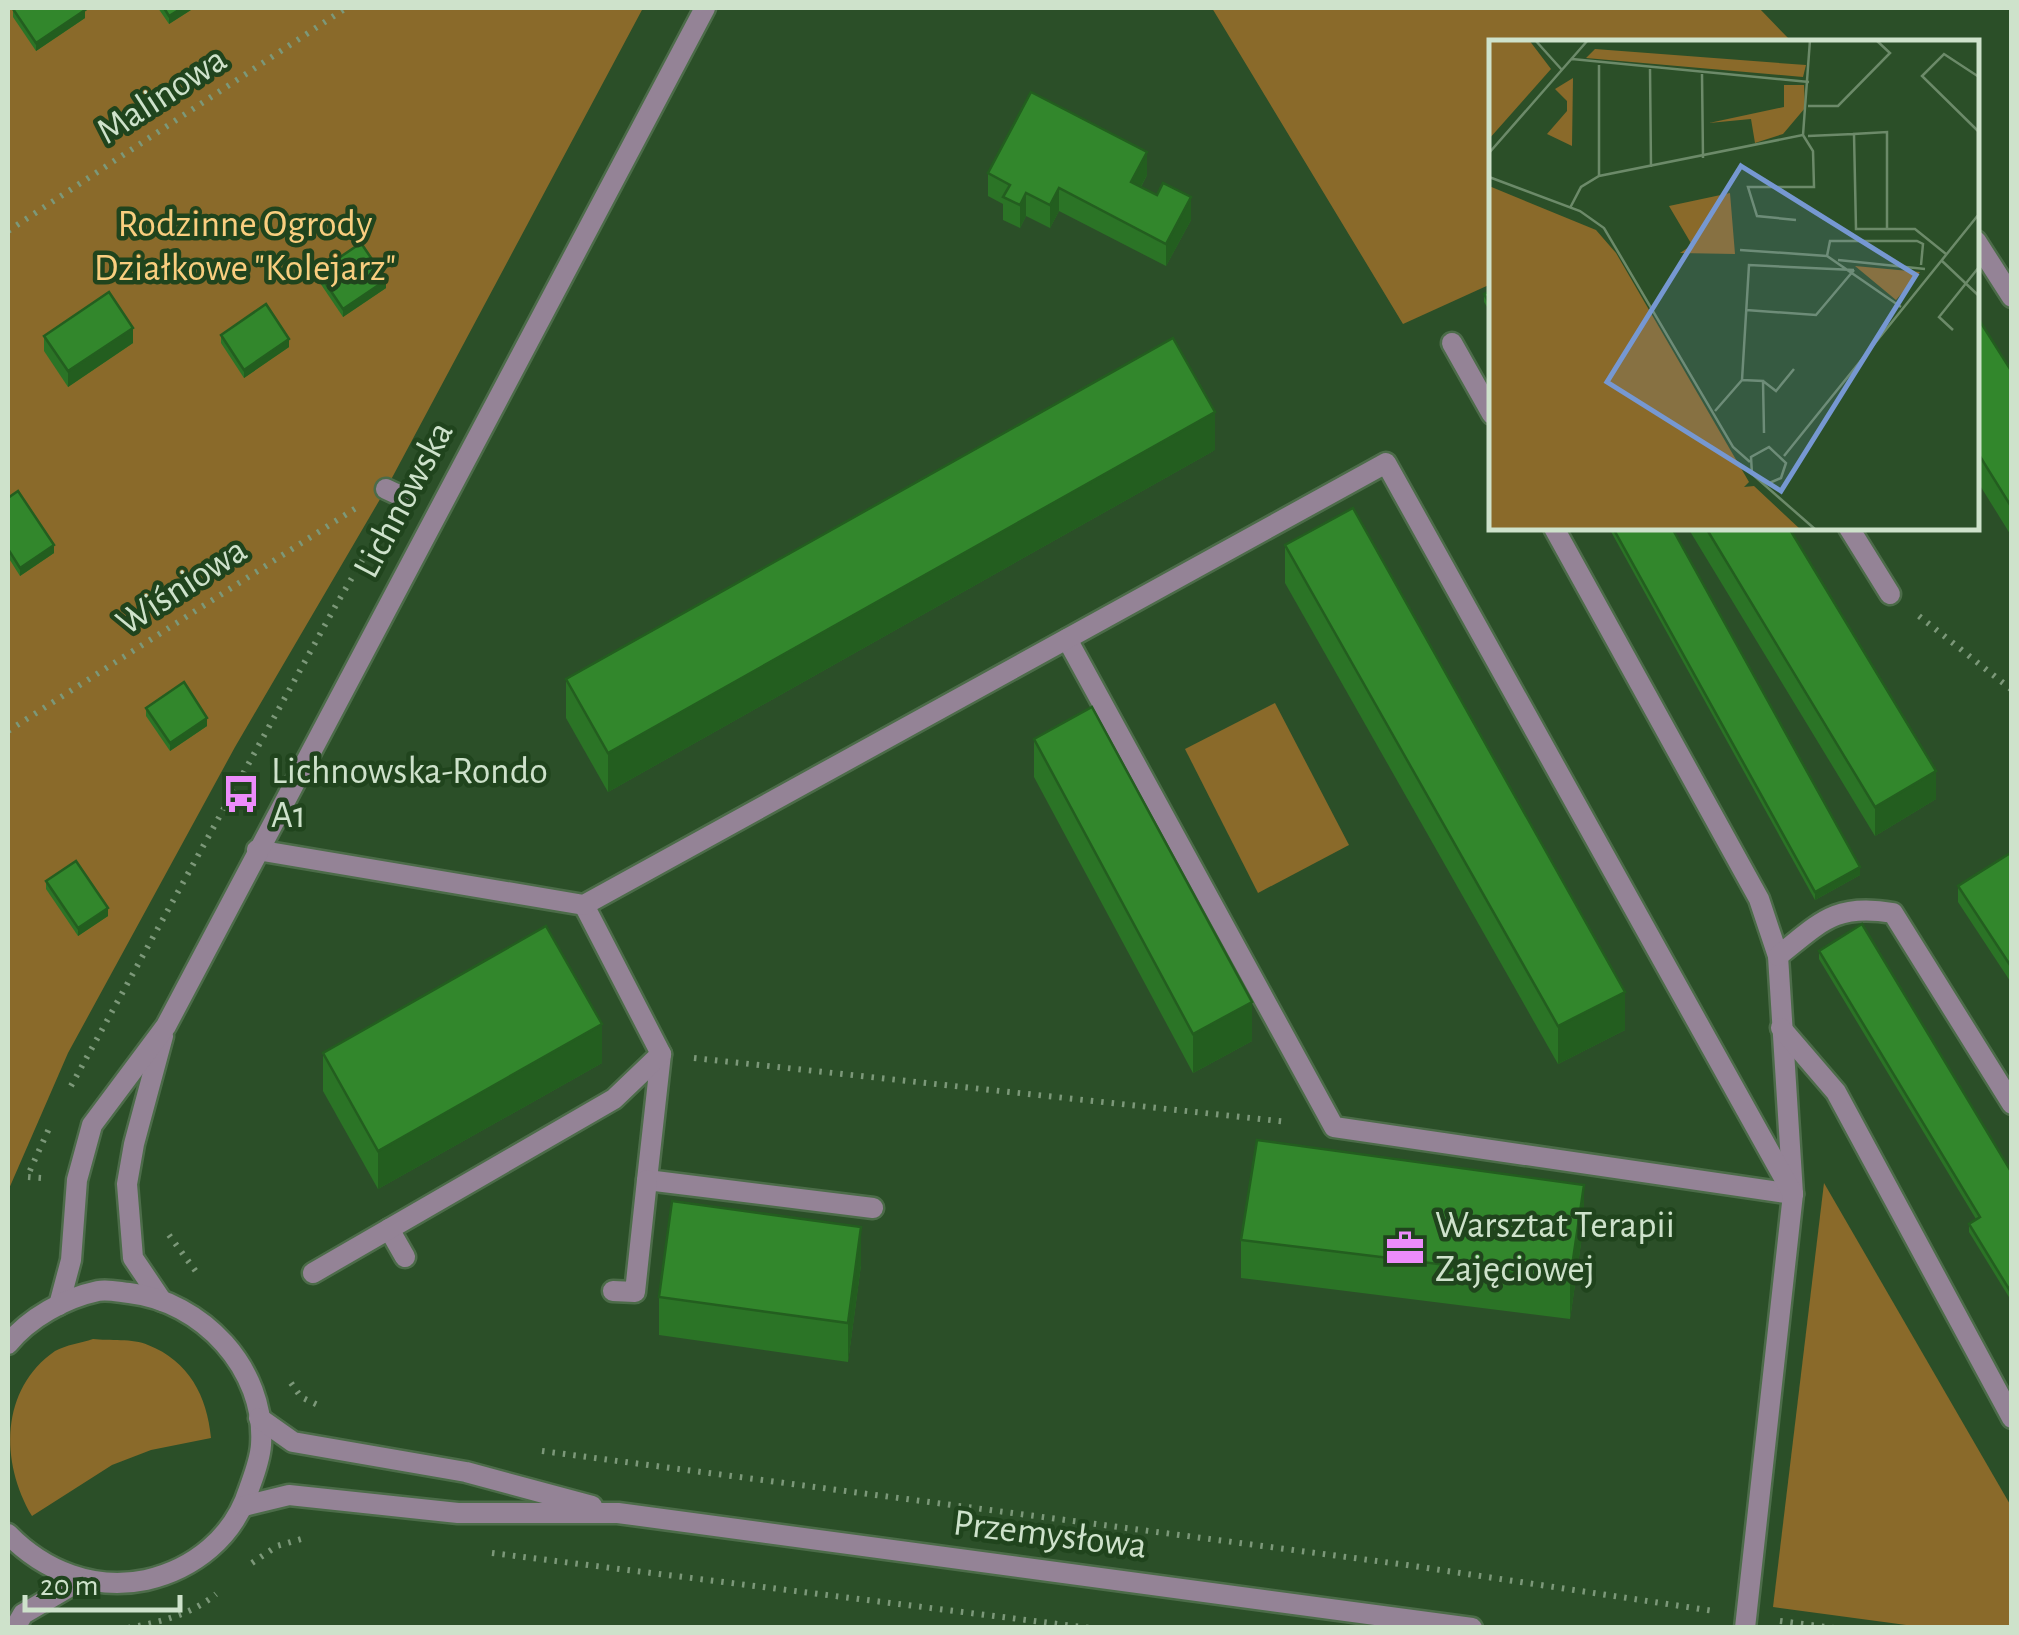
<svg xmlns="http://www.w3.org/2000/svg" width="2019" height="1635" viewBox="0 0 2019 1635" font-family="'Alegreya Sans',sans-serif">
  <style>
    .green { fill: #8a6a2a }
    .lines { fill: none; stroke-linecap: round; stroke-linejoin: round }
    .service-casing { stroke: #4c6c49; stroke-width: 25 }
    .minor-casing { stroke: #4c6c49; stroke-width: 25 }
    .tertiary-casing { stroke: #4c6c49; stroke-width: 25 }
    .path { stroke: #7c9879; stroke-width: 6; stroke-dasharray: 2.5 8; stroke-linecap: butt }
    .service { stroke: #948396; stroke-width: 20 }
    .minor { stroke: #948396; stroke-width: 20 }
    .tertiary { stroke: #948396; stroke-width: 20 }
    .wall { fill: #2b7426 }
    .shaded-wall { fill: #235e1f }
    .building { fill: #32872c; stroke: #235e1f; stroke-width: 2.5 }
    .labels { text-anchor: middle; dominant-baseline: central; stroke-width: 9; stroke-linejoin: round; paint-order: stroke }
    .street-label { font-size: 38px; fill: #cee2cb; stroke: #20441d }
    .park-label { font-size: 38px; fill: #f9ce7f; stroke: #20441d }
    .poi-label { font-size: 38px; fill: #cee2cb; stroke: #20441d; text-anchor: start }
    .inset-road { fill: none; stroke: #6c8a69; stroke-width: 2.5 }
    .view { fill: #7698d2; fill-opacity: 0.15; stroke: #7698d2; stroke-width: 5 }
    .inset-edge { fill: none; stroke: #cee2cb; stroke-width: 5 }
  </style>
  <rect width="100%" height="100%" fill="#2b4f28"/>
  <g class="green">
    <path d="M8,8h635l-257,481 -151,258 -167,306 -60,138z"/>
    <path d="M1212,8h547l30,31 -4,3h-293l-1,242 -88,40z"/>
    <path d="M1275,703l74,142 -91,48 -73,-144z"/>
    <path d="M1824,1183l187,323v121h-90l-148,-20z"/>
    <path d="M93,1339c16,2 40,-1 55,6 41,16 59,51 63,93l-60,12 -39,15 -80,51c-32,-54 -32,-127 23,-165 11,-6 26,-8 38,-12z"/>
  </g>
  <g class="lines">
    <g class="service-casing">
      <g id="service">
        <path d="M1976,241l36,56"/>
        <path d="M1452,343l40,71"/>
        <path d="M386,489l15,7"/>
        <path d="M1554,528l205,371 19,57 15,238"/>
        <path d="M1849,528l41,66"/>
        <path d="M1778,956c43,-34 57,-53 115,-43l119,191"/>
        <path d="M1781,1028l55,64 176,326"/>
        <path d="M661,1054l-14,126 226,28"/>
        <path d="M389,1229l16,28"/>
        <path d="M313,1273l301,-174 47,-45 -77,-149"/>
        <path d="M613,1291l22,1 12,-112"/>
      </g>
    </g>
    <g class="minor-casing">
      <g id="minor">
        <path d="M1067,639l267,488 459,67"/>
        <path d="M257,850l327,55 802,-442 407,731 -48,434"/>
      </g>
    </g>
    <g class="tertiary-casing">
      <g id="tertiary">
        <path d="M162,1301l-29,-43 -6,-74 7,-40 29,-108"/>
        <path d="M59,1305l12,-45 6,-80 15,-55 74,-99 539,-1018"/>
        <path d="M8,1344c21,-26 57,-46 90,-53 10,-2 21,1 31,2 73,8 137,76 132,152 -1,15 -7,30 -12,44 -15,48 -55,80 -103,91 -52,11 -102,-9 -138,-46"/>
        <path d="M259,1418l34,24 173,30 126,34"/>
        <path d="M244,1506l45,-11 169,18h160l854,115"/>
        <path d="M15,1628l8,-14 58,-34"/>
      </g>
    </g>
    <g class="path">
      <path d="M8,231l338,-223"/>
      <path d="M1919,616l93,74"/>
      <path d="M8,731l348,-223"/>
      <path d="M694,1058l594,64"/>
      <path d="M71,1086l265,-481 47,-80"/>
      <path d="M41,1178l-14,-1 24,-53"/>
      <path d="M169,1235l28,38"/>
      <path d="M291,1383l10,14 19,9"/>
      <path d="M542,1451l865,114 307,46"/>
      <path d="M492,1553l598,75"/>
      <path d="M252,1563l25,-17 31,-9"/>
      <path d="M1780,1621l54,7"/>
      <path d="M128,1628c32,-6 63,-13 88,-34"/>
    </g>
    <use href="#service" class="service"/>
    <use href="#minor" class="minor"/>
    <use href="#tertiary" class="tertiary"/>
  </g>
  <g class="wall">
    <path d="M158,8h36l-25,16z"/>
    <path d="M13,9l72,9 -49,33 -23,-34z"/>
    <path d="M988,173l159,2 -6,12 50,33 -25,46 -107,-55 -9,17 -24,-12 -6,12 -17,-8v-16l-15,-8z"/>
    <path d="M318,272l68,16 -43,29 -25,-37z"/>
    <path d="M1492,290v25l-8,-13v-8z"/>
    <path d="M1976,315l36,57v165l-36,-58z"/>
    <path d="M221,335l68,12 -45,31 -23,-35z"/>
    <path d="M44,336l89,7 -65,44 -24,-36z"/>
    <path d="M1215,450l-607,342 -42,-74v-39z"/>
    <path d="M8,498l46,55 -34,23 -12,-19z"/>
    <path d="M1609,528h63l188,347 -45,25z"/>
    <path d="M1688,528h101l147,271 -61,37z"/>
    <path d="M1285,545l340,485 -67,34 -273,-481z"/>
    <path d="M146,708l61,18 -37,25 -24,-35z"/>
    <path d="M1034,739l218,302 -59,32 -159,-296z"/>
    <path d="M2012,852v132l-54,-82v-16z"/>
    <path d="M46,881l62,35 -30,20 -32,-47z"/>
    <path d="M1819,951l193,222v129l-43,-70v-8l7,-5 -157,-260z"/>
    <path d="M323,1053l279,10 -224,126 -55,-98z"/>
    <path d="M1584,1223l-14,96 -329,-41v-38z"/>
    <path d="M861,1265l-13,97 -189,-27v-38z"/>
  </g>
  <g class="shaded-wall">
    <path d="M182,8h12l-25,16v-8z"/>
    <path d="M85,10v8l-49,33v-8z"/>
    <path d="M1147,152v23l-16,30v-23z"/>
    <path d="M1059,188v23l-9,17v-23z"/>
    <path d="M1026,193v23l-6,12v-23z"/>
    <path d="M1191,197v23l-25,46v-22z"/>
    <path d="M386,280v8l-43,29v-8z"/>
    <path d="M133,328v15l-65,44v-16z"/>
    <path d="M289,339v8l-45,31v-8z"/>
    <path d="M1215,412v38l-607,342v-39z"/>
    <path d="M54,545v8l-34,23v-8z"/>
    <path d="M207,718v8l-37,25v-8z"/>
    <path d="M1936,771v28l-61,37v-29z"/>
    <path d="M1860,867v8l-45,25v-8z"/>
    <path d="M108,908v8l-30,20v-8z"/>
    <path d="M1625,992v38l-67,34v-38z"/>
    <path d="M1252,1002v39l-59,32v-39z"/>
    <path d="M602,1024v39l-224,126v-38z"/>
    <path d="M1584,1185v38l-14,96v-39z"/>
    <path d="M861,1227v38l-13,97v-39z"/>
  </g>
  <g class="building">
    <path d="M15,8h68l2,2 -49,33 -23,-34z"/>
    <path d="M164,8h18l-13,8z"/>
    <path d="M1031,92l116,60 -16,30 26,13 6,-12 28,14 -25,47 -107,-56 -9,17 -24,-12 -6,12 -17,-8 7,-12 -22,-12z"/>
    <path d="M361,243l25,37 -43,29 -25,-37z"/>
    <path d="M1492,290v17l-8,-13z"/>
    <path d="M109,292l24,36 -65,43 -24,-35z"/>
    <path d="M266,304l23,35 -45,31 -23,-35z"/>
    <path d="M1976,315l36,57v136l-36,-58z"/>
    <path d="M1173,338l42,74 -607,341 -42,-74z"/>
    <path d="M18,491l36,54 -34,23 -12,-19v-51z"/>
    <path d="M1353,508l272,484 -67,34 -273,-481z"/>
    <path d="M1613,528h59l188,339 -45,25z"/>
    <path d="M1706,528h83l147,243 -61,36z"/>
    <path d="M184,682l23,36 -37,25 -24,-35z"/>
    <path d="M1092,707l160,295 -59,32 -159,-295z"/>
    <path d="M2012,852v116l-54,-82z"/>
    <path d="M76,861l32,47 -30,20 -32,-47z"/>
    <path d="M1862,924l150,249v121l-43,-70 11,-7 -161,-266z"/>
    <path d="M546,926l56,98 -224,127 -55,-98z"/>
    <path d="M1257,1140l327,45 -14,95 -329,-40z"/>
    <path d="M672,1201l189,26 -13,96 -189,-26z"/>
  </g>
  <defs>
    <g id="bus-bare" transform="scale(3)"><path d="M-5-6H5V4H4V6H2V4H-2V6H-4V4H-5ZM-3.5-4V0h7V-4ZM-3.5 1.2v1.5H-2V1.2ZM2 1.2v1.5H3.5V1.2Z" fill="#ec8cfa" stroke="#20441d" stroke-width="2.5" paint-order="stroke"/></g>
    <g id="office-bare" transform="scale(3)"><path d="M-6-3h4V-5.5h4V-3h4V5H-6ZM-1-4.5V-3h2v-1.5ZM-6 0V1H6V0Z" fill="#ec8cfa" stroke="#20441d" stroke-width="2.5" paint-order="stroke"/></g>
  </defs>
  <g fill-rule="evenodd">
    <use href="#bus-bare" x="241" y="794"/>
    <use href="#office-bare" x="1405" y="1248"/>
  </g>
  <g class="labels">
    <g class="street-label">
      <text transform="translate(162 96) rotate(-33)">Malinowa</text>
      <text transform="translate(404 500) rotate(-62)">Lichnowska</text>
      <text transform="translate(182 587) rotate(-33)">Wiśniowa</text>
      <text transform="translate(1050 1535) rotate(7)">Przemysłowa</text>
    </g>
    <g class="park-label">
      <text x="245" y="225">Rodzinne Ogrody<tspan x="245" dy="44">Działkowe "Kolejarz"</tspan></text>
    </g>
    <g class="poi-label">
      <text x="271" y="772">Lichnowska-Rondo<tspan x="271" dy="44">A1</tspan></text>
      <text x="1435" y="1226">Warsztat Terapii<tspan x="1435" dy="44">Zajęciowej</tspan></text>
    </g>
  </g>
  <g transform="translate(1489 40)">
    <rect width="490" height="490" fill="#2b4f28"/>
    <path d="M0,0h40l22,29 -62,70zM106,9l211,16 -3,12 -217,-19zM84,38l-1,68 -25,-12 20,-23v-10l-12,-12zM295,45h20l1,23 -22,26 -28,9 -4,-24 -42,4 75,-16zM0,146l107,44 20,23 133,229 -5,5 10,-1 47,44h-312zM241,153l5,61 -55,-1 12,-8 -23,-39zM366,226l65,6 -24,28z" fill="#8a6a2a"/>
    <path class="inset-road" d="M46,0l27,30M83,19l237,23M161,29l1,98M213,34l1,84M490,37l-35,-23 -22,22 57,56M319,66h30l52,-53 -14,-13M319,96l46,-2M0,113l99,-113M110,136v-111M0,137l91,34 24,17 129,219 17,15M81,168l11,-21 18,-11 204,-41 7,-95M307,180l-39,-4 -9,-29h66l-1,-36 -10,-16M398,189h-31l-2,-95 33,-2v97h28l31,25M251,210l87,6 74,51M338,216l3,-15h87l6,3 -2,21M349,220l87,9M452,220l38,36M257,270l70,5 38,-45M464,290l-14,-13 40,-50M253,340l21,1 1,52M274,341l13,10 18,-22M226,371l27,-31 7,-115 105,5M295,416l195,-242M278,444l14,-6 5,-15 -17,-16 -18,10 1,17 64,56"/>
    <path class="view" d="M252,126l175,109 -135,216 -174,-109z"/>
    <rect width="490" height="490" class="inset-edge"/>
  </g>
  <rect width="2019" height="1635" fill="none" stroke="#cee2cb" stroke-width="20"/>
  <path d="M25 1595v15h155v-15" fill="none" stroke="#cee2cb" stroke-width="5"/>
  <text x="40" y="1595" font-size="30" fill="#cee2cb" stroke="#20441d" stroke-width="8" paint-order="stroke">20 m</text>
</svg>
